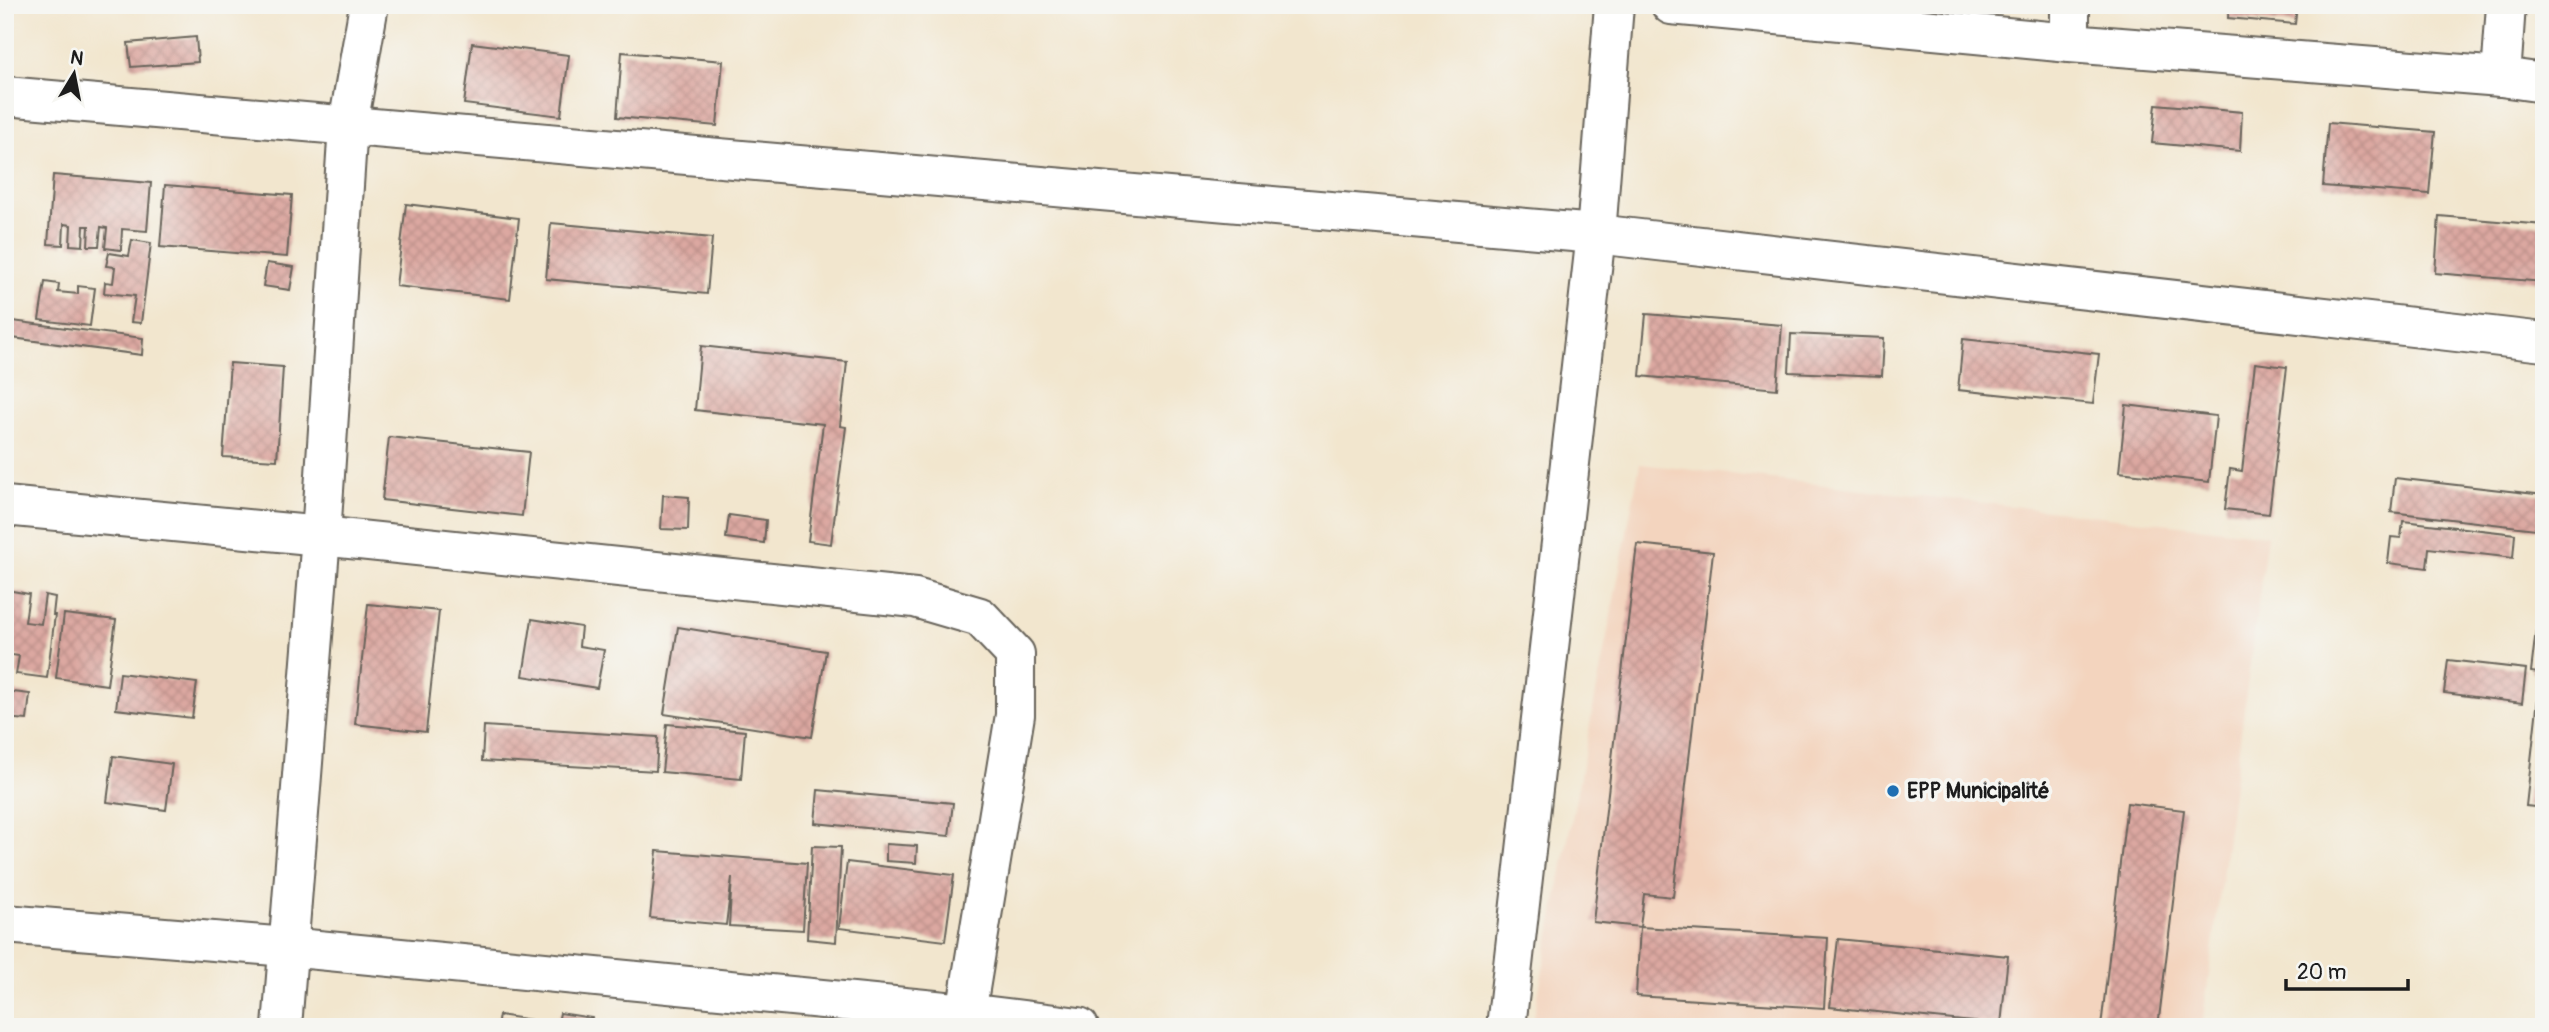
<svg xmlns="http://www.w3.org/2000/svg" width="2549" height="1032" viewBox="0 0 2549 1032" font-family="Pangolin,sans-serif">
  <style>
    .built { fill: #f3d4be }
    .building { fill: url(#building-cross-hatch) }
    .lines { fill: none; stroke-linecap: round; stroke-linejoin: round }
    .minor-casing { stroke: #67635a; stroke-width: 42 }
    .minor { stroke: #fff; stroke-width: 38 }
    .poi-dot { fill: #1f6fb2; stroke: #f6f6f2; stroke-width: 2.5 }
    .labels { text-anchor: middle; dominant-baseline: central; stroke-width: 7; stroke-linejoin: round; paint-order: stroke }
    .poi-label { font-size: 21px; font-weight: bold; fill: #1c1c1c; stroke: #f6f6f2; text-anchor: start }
  </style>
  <defs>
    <pattern id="building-cross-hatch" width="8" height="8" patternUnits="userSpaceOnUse" patternTransform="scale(1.75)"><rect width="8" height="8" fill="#dca8a1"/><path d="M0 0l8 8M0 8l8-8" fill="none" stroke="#bc908a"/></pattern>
  </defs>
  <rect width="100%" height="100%" fill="#f6f6f2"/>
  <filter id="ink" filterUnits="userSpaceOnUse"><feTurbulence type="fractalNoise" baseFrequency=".0143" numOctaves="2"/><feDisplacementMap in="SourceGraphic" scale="14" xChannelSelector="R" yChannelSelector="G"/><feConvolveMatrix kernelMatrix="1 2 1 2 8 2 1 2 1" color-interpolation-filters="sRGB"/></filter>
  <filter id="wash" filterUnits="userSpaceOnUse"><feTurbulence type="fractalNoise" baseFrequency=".00686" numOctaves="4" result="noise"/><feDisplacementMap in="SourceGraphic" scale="28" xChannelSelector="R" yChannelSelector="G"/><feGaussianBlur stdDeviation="1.57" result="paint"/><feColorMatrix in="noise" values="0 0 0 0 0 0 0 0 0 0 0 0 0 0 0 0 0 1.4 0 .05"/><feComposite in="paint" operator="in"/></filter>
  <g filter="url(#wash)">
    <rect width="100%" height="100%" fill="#f2e6ce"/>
    <path class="built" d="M1640,464l627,71 -65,492h-670z"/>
    <g id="blocks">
      <g class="building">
        <path d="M2229,5h68l-2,19 -67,-6z"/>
        <path d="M196,37l2,25 -67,5 -3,-24z"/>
        <path d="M472,43l97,12 -8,61 -97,-12z"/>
        <path d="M622,52l101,9 -6,65 -100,-9z"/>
        <path d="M2156,104l86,8 -2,39 -88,-8z"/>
        <path d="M2328,123l107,9 -6,62 -106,-8z"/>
        <path d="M5,161h4l-2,17h-2z"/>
        <path d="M53,175l98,8 -4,48 -25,-2 -1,21 -16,-2 2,-20 -6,-1 -2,19h-11l1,-20h-5l-1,20 -13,-1 1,-20 -7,-1 -1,21 -15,-1z"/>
        <path d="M165,185l127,10 -5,62 -127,-10z"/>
        <path d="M406,204l113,14 -9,81 -114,-13z"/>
        <path d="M2439,216l105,9v57l-109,-9z"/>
        <path d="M551,223l161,15 -5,56 -161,-15z"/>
        <path d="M132,240l19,3 -10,80 -10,-1 4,-26 -31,-3 1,-11 8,1 2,-16 -9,-1 3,-13 20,3z"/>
        <path d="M267,263l27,4 -4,23 -27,-4z"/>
        <path d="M45,282l14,2 -1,8 20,2v-8l17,2 -5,38 -51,-6z"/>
        <path d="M1646,314l136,11 -5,64 -137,-13z"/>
        <path d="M5,320l138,18 -1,17 -137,-18z"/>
        <path d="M1791,334l93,4 -2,38 -93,-4z"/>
        <path d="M1963,339l136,15 -6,50 -135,-14z"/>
        <path d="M701,346l146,16 -7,64 6,1 -15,117 -23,-3 15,-117 -128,-14z"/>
        <path d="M230,363l53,4 -6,93 -54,-3z"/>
        <path d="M2255,363l32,4 -18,147 -44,-5 5,-40 12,2z"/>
        <path d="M2126,405l90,11 -7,66 -90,-10z"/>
        <path d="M389,437l140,15 -7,64 -140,-16z"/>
        <path d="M2395,478l149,17v35l-153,-18z"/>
        <path d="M663,495l26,2 -1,33 -27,-1z"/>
        <path d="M729,515l37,5 -2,23 -38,-5z"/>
        <path d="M2403,521l112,13 -2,24 -84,-10 -2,20 -39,-5 3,-26 10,1z"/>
        <path d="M1637,544l76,8 -40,345 -29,-3 -4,33 -47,-5z"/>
        <path d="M2542,579h2v95l-13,-2z"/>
        <path d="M7,590l22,4 -4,28 16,2 4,-29 10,2 -2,18h2l-8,63 -31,-4 3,-18 -14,-2z"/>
        <path d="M368,604l71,7 -13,121 -71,-8z"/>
        <path d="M64,614l52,6 -9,65 -51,-7z"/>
        <path d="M532,619l49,8 -2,19 25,4 -7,38 -74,-12z"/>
        <path d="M678,627l148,24 -14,86 -148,-23z"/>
        <path d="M2448,660l78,9 -4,34 -78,-10z"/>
        <path d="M120,673l77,10 -5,35 -76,-9z"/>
        <path d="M2540,680h4v128l-18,-2z"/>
        <path d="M5,691l25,3 -3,26 -22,-2z"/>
        <path d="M667,724l78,7 -4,48 -79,-7z"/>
        <path d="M484,726l174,11 -2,34 -174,-10z"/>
        <path d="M113,756l59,8 -6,46 -59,-8z"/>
        <path d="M818,790l135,13 -4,33 -134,-13z"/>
        <path d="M2127,803l57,7 -26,217h-57z"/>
        <path d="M886,844l31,2 -1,17 -30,-2z"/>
        <path d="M812,846l29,1 -5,95 -29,-3z"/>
        <path d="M657,851l150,12 -4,67 -74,-4 3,-49 -6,48 -76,-7z"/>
        <path d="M847,862l107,13 -9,66 -106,-13z"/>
        <path d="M1640,927l188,11 -4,70 -188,-12z"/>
        <path d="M1838,939l170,17 -7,69 -171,-18z"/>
        <path d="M560,1013l32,5 -2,9h-33z"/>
        <path d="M499,1015l40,6 -1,6h-41z"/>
      </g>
    </g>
  </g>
  <g filter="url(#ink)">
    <use href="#blocks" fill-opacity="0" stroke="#67635a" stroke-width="2"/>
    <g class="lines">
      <g class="minor-casing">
        <g id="minor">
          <path d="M1671,5l399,38 431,34 43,6"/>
          <path d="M2070,43v-38"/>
          <path d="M2501,77l5,-72"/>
          <path d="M5,96l1591,138 948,108"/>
          <path d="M5,506l316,30 594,62 65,19 35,37v61l-49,298"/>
          <path d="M5,924l282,23 679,66 113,14"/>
          <path d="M282,1027l39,-491 27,-411 21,-120"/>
          <path d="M1506,1027l90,-793 18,-229"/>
        </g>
      </g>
      <use href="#minor" class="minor"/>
    </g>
  </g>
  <circle class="poi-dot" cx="1893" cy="791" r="7"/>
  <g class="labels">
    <g class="poi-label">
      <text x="1907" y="791">EPP Municipalité</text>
    </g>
  </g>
  <rect width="2549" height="1032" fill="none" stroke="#f6f6f2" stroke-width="28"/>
  <g transform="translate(74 74) rotate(10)" stroke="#f6f6f2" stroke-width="5" paint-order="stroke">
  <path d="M0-5L12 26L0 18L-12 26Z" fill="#1c1c1c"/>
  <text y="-10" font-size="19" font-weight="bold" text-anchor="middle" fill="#1c1c1c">N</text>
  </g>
  <path d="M2286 979v10h122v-10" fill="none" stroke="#1c1c1c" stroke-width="3.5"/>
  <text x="2297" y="979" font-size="21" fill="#1c1c1c" stroke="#f6f6f2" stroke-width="5" paint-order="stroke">20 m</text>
</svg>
